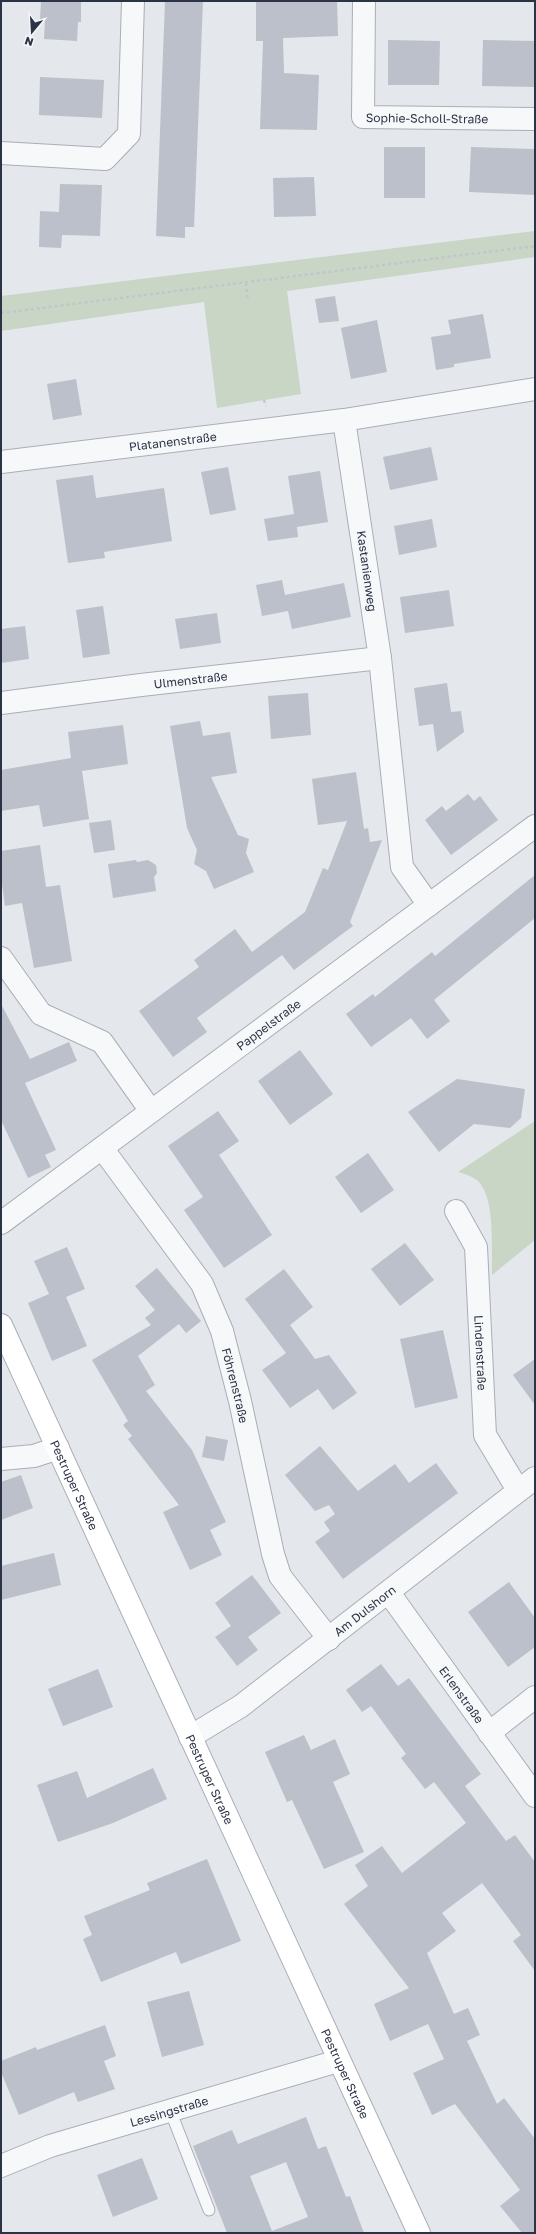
<svg xmlns="http://www.w3.org/2000/svg" width="536" height="2234" viewBox="0 0 536 2234" font-family="'Golos Text',sans-serif">
  <style>
    .green { fill: #c9d6c5 }
    .building { fill: #bbc0ca; fill-rule: evenodd }
    .lines { fill: none; stroke-linecap: round; stroke-linejoin: round }
    .lane-casing { stroke: #a9aeb7; stroke-width: 13 }
    .street-casing { stroke: #a9aeb7; stroke-width: 24 }
    .secondary-casing { stroke: #a9aeb7; stroke-width: 24 }
    .path { stroke: #c2c5cb; stroke-width: 2.5; stroke-dasharray: 3 3; stroke-linecap: butt }
    .lane { stroke: #f7f8fa; stroke-width: 11 }
    .street { stroke: #f7f8fa; stroke-width: 22 }
    .secondary { stroke: #fff; stroke-width: 22 }
    .labels { text-anchor: middle; dominant-baseline: central; stroke-width: 3; stroke-linejoin: round; paint-order: stroke }
    .street-label { font-size: 12px; fill: #2b3445; stroke: #f4f6f9 }
  </style>
  <rect width="100%" height="100%" fill="#e4e7ec"/>
  <g class="green">
    <path d="M535,231v26l-248,34 14,103 -84,14 -13,-106 -203,29v-35z"/>
    <path d="M535,1121v119l-43,35c-1,-25 4,-76 -14,-94 -6,-5 -13,-7 -20,-9z"/>
  </g>
  <g class="building">
    <path d="M41,1h40v21h-3l-1,19 -33,-2 1,-19h-5z"/>
    <path d="M165,1h38l-9,226h-9v11l-29,-2z"/>
    <path d="M256,1h81l1,35 -55,2 1,35 35,2 -2,55 -57,-1 3,-88h-7z"/>
    <path d="M388,40l52,1 -1,44h-51z"/>
    <path d="M483,40l52,1v46l-53,-1z"/>
    <path d="M40,77l64,3 -2,38 -63,-3z"/>
    <rect x="384" y="147" width="41" height="51"/>
    <path d="M471,147l64,2v46l-66,-3z"/>
    <path d="M314,177l2,39 -42,1 -1,-39z"/>
    <path d="M60,184l42,1 -2,51 -38,-1 -1,13 -22,-1 1,-36 19,1z"/>
    <path d="M335,296l4,25 -20,2 -4,-24z"/>
    <path d="M483,314l8,44 -37,6v3l-18,3 -5,-33 20,-3 -3,-14z"/>
    <path d="M377,320l10,52 -36,7 -10,-51z"/>
    <path d="M76,379l6,36 -29,5 -6,-36z"/>
    <path d="M431,447l7,33 -48,10 -7,-33z"/>
    <path d="M228,467l8,43 -26,5 -9,-43z"/>
    <path d="M320,471l8,51 -31,5 1,10 -30,4 -4,-22 30,-5 -6,-38z"/>
    <path d="M93,475l3,23 68,-10 8,53 -68,11 1,6 -37,5 -12,-83z"/>
    <path d="M432,519l5,28 -38,8 -5,-29z"/>
    <path d="M282,580l3,15 59,-12 7,34 -59,12 -4,-18 -26,5 -6,-31z"/>
    <path d="M449,590l5,36 -49,7 -5,-36z"/>
    <path d="M103,606l7,48 -27,4 -7,-48z"/>
    <path d="M217,613l4,30 -41,6 -5,-30z"/>
    <path d="M25,626l4,33 -28,4v-34z"/>
    <path d="M447,683l4,29 10,-1 3,21 -27,20 -4,-28 -14,2 -5,-38z"/>
    <path d="M308,693l3,42 -40,4 -3,-43z"/>
    <path d="M200,721l3,15 27,-4 7,41 -26,4 27,58 11,4 -3,14 8,19 -40,17 -8,-18 -12,-7 3,-14 -10,-22 -17,-102z"/>
    <path d="M123,725l5,39 -46,7 7,48 -46,8 -4,-22 -38,6v-41l70,-12 -3,-26z"/>
    <path d="M356,772l8,57 4,-1 2,14 12,-2 -32,82 3,4 -59,44 -12,-15 -85,63 10,14 -34,25 -34,-46 60,-44 -5,-7 41,-31 17,23 53,-40 18,-44 5,2 19,-49 -29,4 -6,-46z"/>
    <path d="M468,794l6,7 6,-5 18,24 -47,35 -26,-35 17,-14 4,5z"/>
    <path d="M111,820l4,30 -21,3 -5,-30z"/>
    <path d="M40,845l6,42 14,-2 12,76 -38,7 -12,-65 -17,3 -4,-29v-26z"/>
    <path d="M136,860l1,2 11,-2 8,5 1,8 -3,4 2,14 -43,7 -5,-34z"/>
    <path d="M535,875v43l-101,82 16,21 -23,18 -16,-21 -40,29 -25,-33 27,-20 2,3 57,-45 3,4z"/>
    <path d="M1,1004l29,55 39,-17 8,19 -52,22 31,67 -11,5 6,12 -23,11 -27,-58z"/>
    <path d="M300,1050l33,44 -43,31 -32,-44z"/>
    <path d="M457,1079l68,10 -4,29 -11,10 -36,-4 -35,28 -31,-40z"/>
    <path d="M218,1111l21,30 -20,14 53,80 -48,33 -40,-58 19,-13 -35,-51z"/>
    <path d="M368,1153l26,37 -33,23 -26,-36z"/>
    <path d="M405,1243l29,37 -34,26 -29,-37z"/>
    <path d="M67,1247l18,42 -19,8 21,49 -35,15 -24,-58 21,-9 -15,-33z"/>
    <path d="M157,1268l44,53 -15,12 -7,-9 -41,32 17,29 -9,6 46,59 34,72 -16,8 12,25 -32,15 -27,-58 16,-7 -51,-66 4,-3 -9,-11 5,-4 -36,-61 59,-35 -6,-7 10,-8 -20,-24z"/>
    <path d="M284,1269l29,38 -23,18 25,34 14,-4 28,38 -24,17 -15,-21 -28,19 -28,-38 24,-17 -41,-54z"/>
    <path d="M443,1330l15,68 -43,10 -15,-69z"/>
    <path d="M535,1359v46l-22,-30z"/>
    <path d="M206,1436l22,4 -4,21 -22,-4z"/>
    <path d="M320,1446l38,45 37,-27 14,19 27,-20 22,30 -115,86 -28,-37 15,-11 -6,-9 11,-8 -6,-9 -14,6 -30,-36z"/>
    <path d="M21,1475l12,33 -32,12v-38z"/>
    <path d="M54,1553l7,32 -60,15v-34z"/>
    <path d="M252,1575l29,38 -33,24 10,13 -21,16 -22,-29 16,-11 -16,-23z"/>
    <path d="M509,1582l26,36v29l-27,20 -40,-55z"/>
    <path d="M381,1664l17,22 11,-8 72,96 -16,12 41,55 9,-6 20,27v109l-22,-30 8,-6 -39,-52 -40,30 14,18 -29,22 27,61 14,-6 12,27 -13,6 30,63 7,-6 31,41v94h-13l-22,-27 20,-16 -65,-86 -23,11 -19,-42 31,-14 -16,-35 -38,17 -16,-37 35,-16 -65,-84 24,-18 -13,-21 27,-19 20,27 64,-50 -32,-41 -9,7 -24,-31 5,-4 -35,-48 -9,6 -16,-22z"/>
    <path d="M98,1669l15,38 -50,19 -15,-37z"/>
    <path d="M304,1735l7,15 24,-11 15,35 -17,8 31,70 -40,17 -32,-69 -5,2 -22,-50z"/>
    <path d="M153,1768l14,31 -54,24 -55,19 -21,-57 40,-14 10,27z"/>
    <path d="M207,1859l34,82 -60,23 -5,-12 -75,30 -18,-43 9,-4 -8,-19 66,-26 -3,-7z"/>
    <path d="M189,1991l15,54 -42,12 -15,-55z"/>
    <path d="M105,2025l11,31 -12,5 11,28 -37,13 -4,-10 -55,23 -18,-43v-11l35,-14 1,3z"/>
    <path d="M306,2117l12,32 8,-3 20,51 4,-1 14,37h-137l-34,-87 39,-16 6,14zM286,2162l22,55 -36,14 -22,-55z"/>
    <path d="M142,2158l16,41 -45,18 -16,-42z"/>
  </g>
  <g class="lines">
    <g class="lane-casing">
      <path id="lane" d="M170,2110l39,100"/>
    </g>
    <g class="street-casing">
      <g id="street">
        <path id="s1" d="M364,1l-1,116 172,2"/>
        <path d="M1,153l104,6 24,-25 4,-133"/>
        <path id="s2" d="M1,462l343,-42"/>
        <path id="s3" d="M1,703l140,-18 239,-27"/>
        <path d="M429,905l-27,-38 -22,-209 -36,-238 191,-31"/>
        <path d="M1,958l40,56 61,28 49,69"/>
        <path id="s4" d="M102,1148l100,136 20,47 18,70 33,153 7,22 49,63"/>
        <path id="s5" d="M456,1211l20,36 9,188 33,55"/>
        <path id="s6" d="M1,1223l534,-397"/>
        <path d="M1,1459l33,-3 24,-8"/>
        <path id="s7" d="M389,1593l146,203"/>
        <path d="M489,1733l46,-36"/>
        <path id="s8" d="M190,1737l51,-31 294,-228"/>
        <path id="s9" d="M1,2166l49,-20 288,-85"/>
      </g>
    </g>
    <g class="secondary-casing">
      <g id="secondary">
        <path id="s10" d="M1,1325l418,908"/>
      </g>
    </g>
    <g class="path">
      <path d="M246,283l2,18"/>
      <path d="M1,313l534,-67"/>
      <path d="M264,400l2,6"/>
    </g>
    <use href="#lane" class="lane"/>
    <use href="#street" class="street"/>
    <use href="#secondary" class="secondary"/>
  </g>
  <g class="labels">
    <g class="street-label">
      <text stroke="none"><textPath href="#s1" startOffset="180">Sophie-Scholl-Straße</textPath></text>
      <text stroke="none"><textPath href="#s2" startOffset="173">Platanenstraße</textPath></text>
      <text transform="translate(367 571) rotate(82)">Kastanienweg</text>
      <text stroke="none"><textPath href="#s3" startOffset="191">Ulmenstraße</textPath></text>
      <text stroke="none"><textPath href="#s6" startOffset="333">Pappelstraße</textPath></text>
      <text stroke="none"><textPath href="#s5" startOffset="147">Lindenstraße</textPath></text>
      <text stroke="none"><textPath href="#s4" startOffset="276">Föhrenstraße</textPath></text>
      <text stroke="none"><textPath href="#s10" startOffset="176">Pestruper Straße</textPath></text>
      <text stroke="none"><textPath href="#s8" startOffset="216">Am Dulshorn</textPath></text>
      <text stroke="none"><textPath href="#s7" startOffset="125">Erlenstraße</textPath></text>
      <text stroke="none"><textPath href="#s10" startOffset="500">Pestruper Straße</textPath></text>
      <text stroke="none"><textPath href="#s10" startOffset="824">Pestruper Straße</textPath></text>
      <text stroke="none"><textPath href="#s9" startOffset="177">Lessingstraße</textPath></text>
    </g>
  </g>
  <rect width="536" height="2234" fill="none" stroke="#2b3445" stroke-width="4"/>
  <g transform="translate(32 32) rotate(198)" stroke="#f4f6f9" stroke-width="3" paint-order="stroke">
  <path d="M0-3L7 15L0 10L-7 15Z" fill="#2b3445"/>
  <text y="-6" font-size="11" font-weight="bold" text-anchor="middle" fill="#2b3445">N</text>
  </g>
</svg>
